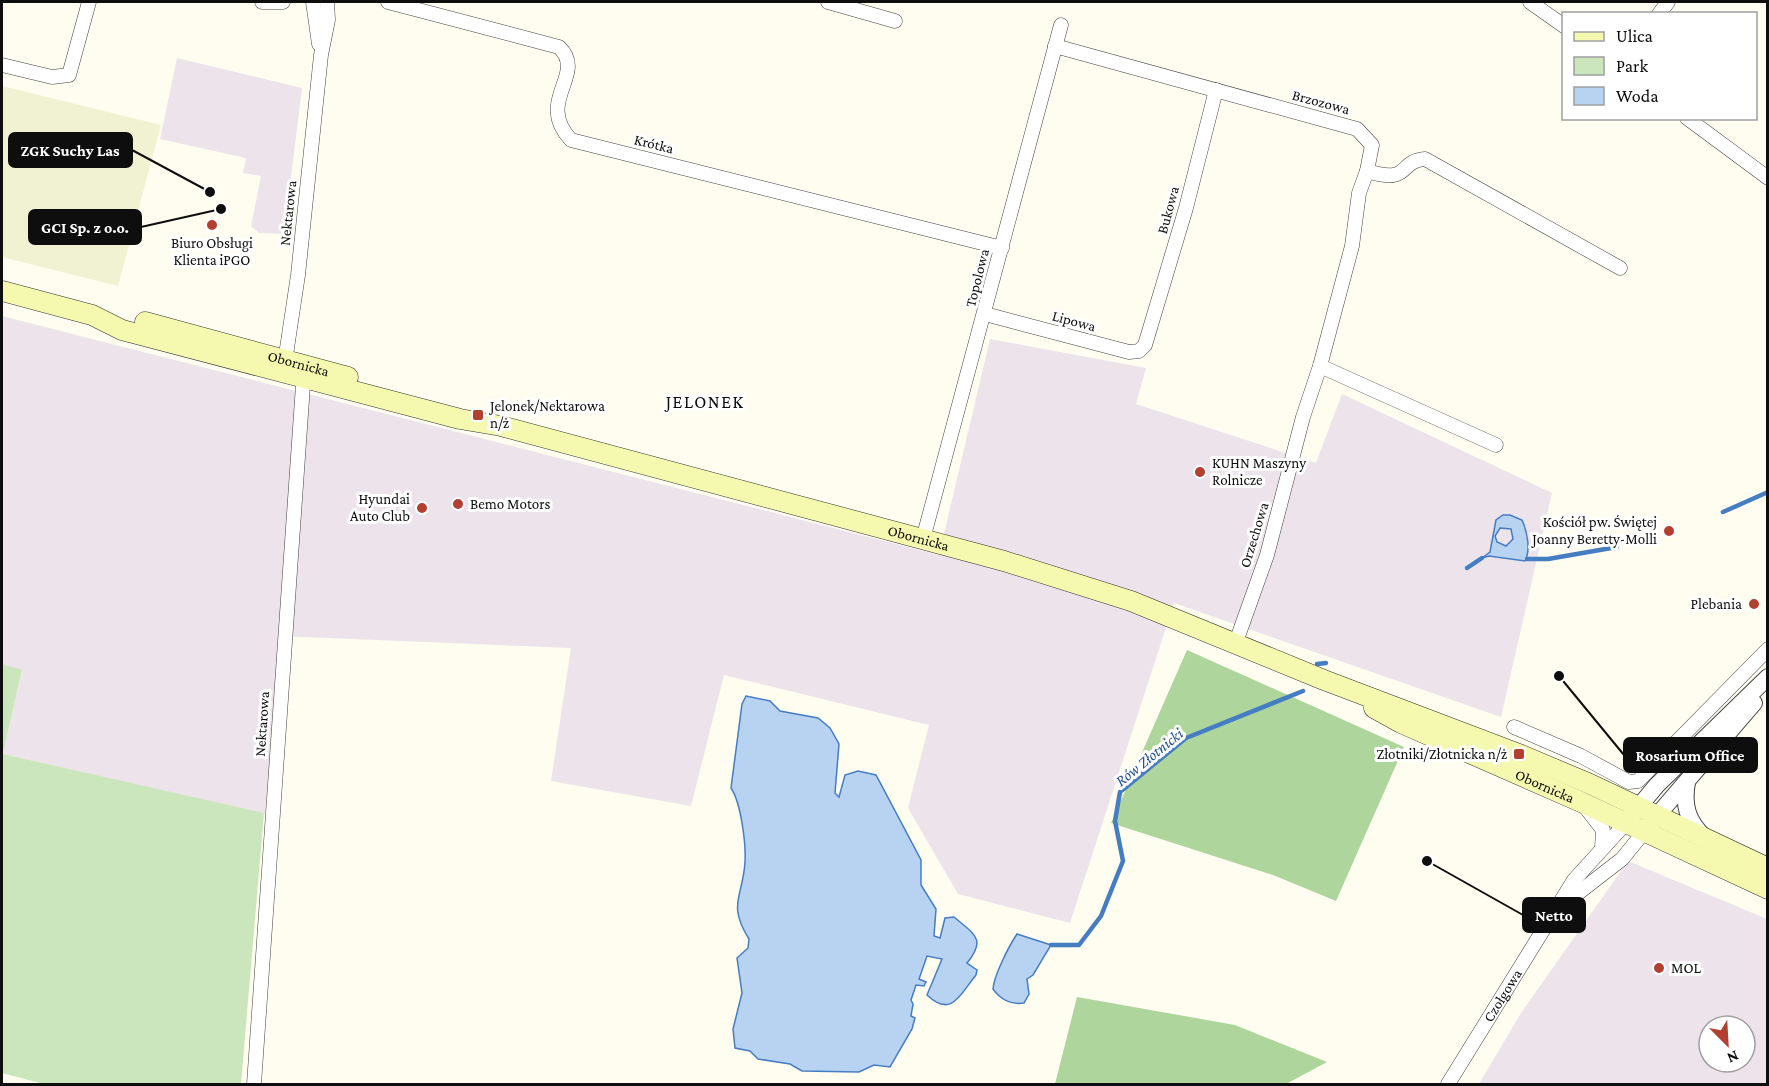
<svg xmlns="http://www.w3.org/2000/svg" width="1769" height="1086" viewBox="0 0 1769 1086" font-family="'Crimson Pro',serif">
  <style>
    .industrial { fill: #ece3eb; fill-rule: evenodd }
    .farmland { fill: #f0f2d2 }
    .green { fill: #cbe6bc }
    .forest { fill: #add59c }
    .water { fill: #b8d3f1; stroke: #457dc3; stroke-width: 1.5; fill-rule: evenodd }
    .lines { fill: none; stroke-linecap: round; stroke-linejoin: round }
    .stream { stroke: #457dc3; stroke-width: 4.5 }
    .minor-casing { stroke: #414141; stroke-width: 15 }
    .tertiary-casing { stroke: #414141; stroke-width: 18 }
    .secondary-casing { stroke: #303030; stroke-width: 21 }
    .minor { stroke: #fff; stroke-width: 14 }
    .tertiary { stroke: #fff; stroke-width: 16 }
    .secondary { stroke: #f5f9b0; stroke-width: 20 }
    .poi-dot { fill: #b33f31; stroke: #fff; stroke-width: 2 }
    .labels { text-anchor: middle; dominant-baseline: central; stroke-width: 6; stroke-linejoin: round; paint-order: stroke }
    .street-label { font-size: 15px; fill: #0e0e0e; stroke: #fff }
    .poi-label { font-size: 15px; fill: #0e0e0e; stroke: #fff; text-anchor: start }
    .water-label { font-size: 16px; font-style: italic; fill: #215096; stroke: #fff }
    .quarter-label { font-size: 18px; letter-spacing: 1.5px; fill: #0e0e0e; stroke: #fff }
    .leader { fill: none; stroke: #0e0e0e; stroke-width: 2 }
    .callout-dot { fill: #0e0e0e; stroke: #fff; stroke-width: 2 }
    .callout { fill: #0e0e0e; stroke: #0e0e0e; stroke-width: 2 }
    .callout-label { font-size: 16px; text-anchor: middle; font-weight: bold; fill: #fff }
  </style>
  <rect width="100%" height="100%" fill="#fefdf0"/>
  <g class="industrial">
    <path d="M177,58l125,30 -18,146 -25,-1 -8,-7 10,-50 -18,-3 3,-15 -86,-19z"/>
    <path d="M2,316l937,239 51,-216 156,29 -10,36 180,59 26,-69 210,99 -51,224 -327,-114 -104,320 -112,-29 -50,-86 21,-83 -205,-50 -33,131 -140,-25 20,-133 -291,-12 -15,178 -262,-60 19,-83 -20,-7z"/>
    <path d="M1628,861l139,58v165h-288l42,-71zM1709,1026h36v36h-36z"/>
  </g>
  <path class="farmland" d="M2,86l159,39 -43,161 -116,-29z"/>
  <path class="green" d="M2,664l20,6 -19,84 261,59 -23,271h-197l-42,-11z"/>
  <g class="forest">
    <path d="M1187,650l217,97 -68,154 -63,-26 -162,-52z"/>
    <path d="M1077,997l158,28 92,37 -41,22h-231z"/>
  </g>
  <g class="water">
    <path d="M1503,515h7l12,5c5,11 9,30 3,41l-36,-5 -7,2 8,-6 6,-32zM1500,528l11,1 2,10 -7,7 -9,-4 -2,-6z"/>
    <path d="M746,696l24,5 10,10 38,7 12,10 9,16 -4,49 4,4 6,-22 13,-4 18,4 45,85v25l15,24 -2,27 6,2 5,-20 9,-1c20,17 33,22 13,46l10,7 -1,5c-15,18 -24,44 -49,20l15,-36 -15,-3 -8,23 7,3 -2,4 -8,-1 -5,15 2,4 -2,12 4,2 -3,11 -22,38 -16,-2 -15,7 -57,-1 -12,-7 -32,-5 -8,-8 -15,-3 -2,-19 9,-36 -5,-35 11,-10 1,-9c-22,-35 -6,-42 -4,-77 1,-19 -4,-59 -14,-74l11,-84z"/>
    <path d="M1017,934l34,11 -18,30 -6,4 2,15 -5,9c-13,2 -24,-4 -31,-14 1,-14 16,-43 24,-55z"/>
  </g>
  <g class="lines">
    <g class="stream">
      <path d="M1723,512l45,-20"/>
      <path d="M1527,559h21l69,-12"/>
      <path d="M1467,568l15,-10"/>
      <path d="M1317,664l9,-1"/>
      <path d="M1051,945h28l22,-29 22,-55 -8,-40 5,-29 66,-54 117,-47"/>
    </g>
    <g class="minor-casing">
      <g id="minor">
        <path d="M262,2h21"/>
        <path d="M313,2l6,42"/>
        <path d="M388,2l171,45c29,28 -25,53 12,93l431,108"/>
        <path d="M828,2l67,19"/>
        <path d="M1530,2l34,24"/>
        <path d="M1659,14l9,-12"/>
        <path d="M1055,46l302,83 15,16 -5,26c45,14 30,-10 58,-12l195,109"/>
        <path d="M2,65l50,12 17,-2 20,-73"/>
        <path d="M1687,118l81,60"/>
        <path d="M985,314l144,38 10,-1 6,-6 41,-137 30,-118"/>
        <path d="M1320,366l176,79"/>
        <path d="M284,368l14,-93 23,-220 7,-35 -1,-18"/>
        <path d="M923,539l138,-514"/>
        <path d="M1236,642l31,-87 36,-138 17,-51 32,-120 7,-53 8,-22"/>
        <path d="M1514,727l67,29 48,26 9,-1 130,-132"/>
        <path d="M1586,808l17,22 -1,18"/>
        <path d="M1564,904l58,-45 22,-27"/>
        <path d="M254,1084l50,-713"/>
        <path id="s1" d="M1448,1084l126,-204 51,-56"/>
      </g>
    </g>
    <g class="tertiary-casing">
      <g id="tertiary">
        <path d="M1687,782c-4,23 0,38 17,55"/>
        <path d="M1631,816l26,-31 111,-108"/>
        <path d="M1649,825l105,-122"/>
      </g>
    </g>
    <g class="secondary-casing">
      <g id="secondary">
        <path id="s2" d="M2,291l90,24 30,15 338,89 41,7 503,135 127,40 193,79 195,74 71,30 178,84"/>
        <path id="s3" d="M145,322l203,55"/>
        <path id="s4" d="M1374,708l27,15 180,79 187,87"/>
      </g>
    </g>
    <use href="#minor" class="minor"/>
    <use href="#tertiary" class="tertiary"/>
    <use href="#secondary" class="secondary"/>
  </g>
  <g class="poi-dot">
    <circle cx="212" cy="225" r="6"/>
    <rect x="472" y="409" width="12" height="12" rx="3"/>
    <circle cx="1200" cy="472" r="6"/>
    <circle cx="458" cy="504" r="6"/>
    <circle cx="422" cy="508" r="6"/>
    <circle cx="1669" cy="531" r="6"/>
    <circle cx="1754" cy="604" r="6"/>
    <rect x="1513" y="748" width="12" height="12" rx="3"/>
    <circle cx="1659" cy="968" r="6"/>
  </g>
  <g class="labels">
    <g class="street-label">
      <text transform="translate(1321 102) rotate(15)">Brzozowa</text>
      <text transform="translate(654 144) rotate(14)">Krótka</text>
      <text transform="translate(1168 210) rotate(-75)">Bukowa</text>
      <text transform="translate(288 213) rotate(-84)">Nektarowa</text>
      <text transform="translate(977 278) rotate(-76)">Topolowa</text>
      <text transform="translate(1074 321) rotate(15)">Lipowa</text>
      <text stroke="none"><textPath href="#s3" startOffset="159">Obornicka</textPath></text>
      <text transform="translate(1254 535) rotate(-73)">Orzechowa</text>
      <text stroke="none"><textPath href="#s2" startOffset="950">Obornicka</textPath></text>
      <text transform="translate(262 724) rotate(-86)">Nektarowa</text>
      <text stroke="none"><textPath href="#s4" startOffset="188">Obornicka</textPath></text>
      <text stroke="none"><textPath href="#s1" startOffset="104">Czołgowa</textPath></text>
    </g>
    <g class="poi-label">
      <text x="212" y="243" text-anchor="middle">Biuro Obsługi<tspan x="212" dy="17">Klienta iPGO</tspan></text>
      <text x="490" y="406">Jelonek/Nektarowa<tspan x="490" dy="17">n/ż</tspan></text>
      <text x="1212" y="463">KUHN Maszyny<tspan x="1212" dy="17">Rolnicze</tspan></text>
      <text x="410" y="499" text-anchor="end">Hyundai<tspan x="410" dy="17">Auto Club</tspan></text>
      <text x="470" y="504">Bemo Motors</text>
      <text x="1657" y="522" text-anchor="end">Kościół pw. Świętej<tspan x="1657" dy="17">Joanny Beretty-Molli</tspan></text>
      <text x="1742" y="604" text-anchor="end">Plebania</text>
      <text x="1507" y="754" text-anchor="end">Złotniki/Złotnicka n/ż</text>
      <text x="1671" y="968">MOL</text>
    </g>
    <g class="water-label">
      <text transform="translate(1149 757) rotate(-39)">Rów Złotnicki</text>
    </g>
    <g class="quarter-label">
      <text x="705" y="402">JELONEK</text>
    </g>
  </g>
  <path class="leader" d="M210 192L132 150M221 209L141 227M1559 676L1624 755M1427 861L1523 915"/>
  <g class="callout-dot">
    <circle cx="210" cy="192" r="6"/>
    <circle cx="221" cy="209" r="6"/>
    <circle cx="1559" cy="676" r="6"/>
    <circle cx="1427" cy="861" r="6"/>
  </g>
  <g class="callout">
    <rect x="9" y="133" width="123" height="34" rx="6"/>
    <rect x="29" y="210" width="112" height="34" rx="6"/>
    <rect x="1624" y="738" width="133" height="34" rx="6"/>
    <rect x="1523" y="898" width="62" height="34" rx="6"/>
  </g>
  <g class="callout-label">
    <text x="70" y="156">ZGK Suchy Las</text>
    <text x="85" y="233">GCI Sp. z o.o.</text>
    <text x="1690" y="761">Rosarium Office</text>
    <text x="1554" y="921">Netto</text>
  </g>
  <rect width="1769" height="1086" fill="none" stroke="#0e0e0e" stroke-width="6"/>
  <rect x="1562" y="12" width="195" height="108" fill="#ffffff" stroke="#9f9f9f" stroke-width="1.5"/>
  <rect x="1574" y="32" width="30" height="9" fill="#f5f9b0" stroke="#9f9f9f" stroke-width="1.5"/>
  <text x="1616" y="42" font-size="18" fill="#0e0e0e">Ulica</text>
  <rect x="1574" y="57" width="30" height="18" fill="#cbe6bc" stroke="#9f9f9f" stroke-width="1.5"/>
  <text x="1616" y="72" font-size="18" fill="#0e0e0e">Park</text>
  <rect x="1574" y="87" width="30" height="18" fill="#b8d3f1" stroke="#9f9f9f" stroke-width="1.5"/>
  <text x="1616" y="102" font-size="18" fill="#0e0e0e">Woda</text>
  <g transform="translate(1727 1044) rotate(156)"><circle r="28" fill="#ffffff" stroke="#9f9f9f" stroke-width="1.5"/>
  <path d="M0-4.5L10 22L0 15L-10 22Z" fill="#b33f31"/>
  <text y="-9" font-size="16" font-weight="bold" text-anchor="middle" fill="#0e0e0e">N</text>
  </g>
</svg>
